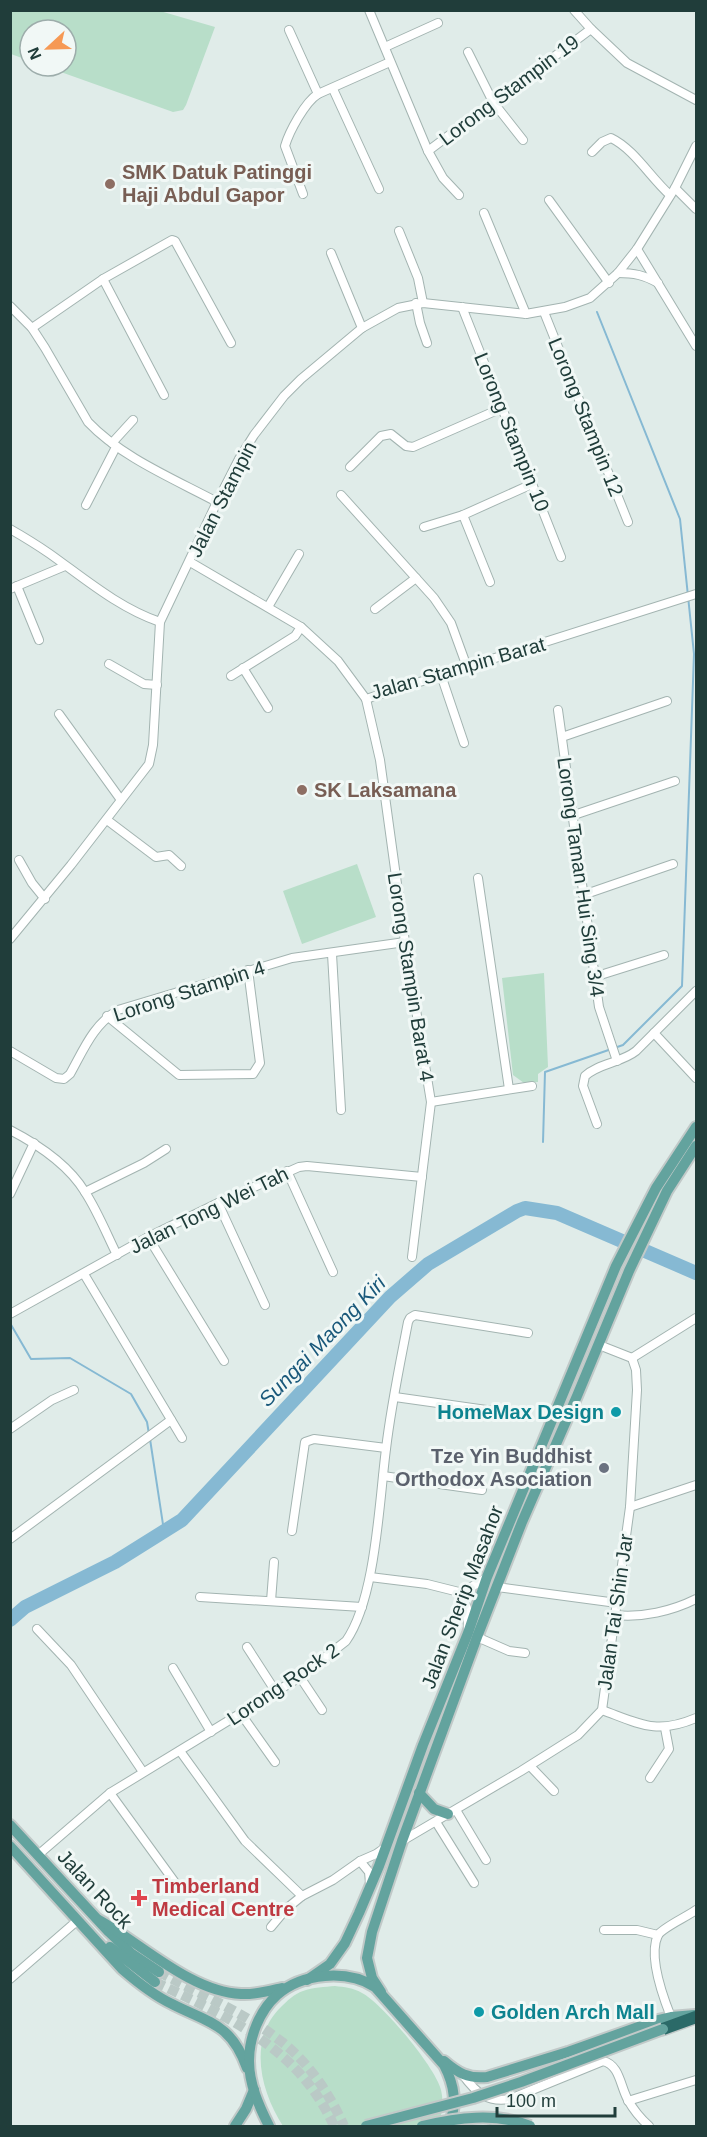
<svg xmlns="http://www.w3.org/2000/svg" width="707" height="2137" viewBox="0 0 707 2137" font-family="Helvetica,sans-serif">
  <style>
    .green { fill: #b8dec9 }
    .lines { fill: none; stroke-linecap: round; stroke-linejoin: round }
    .stream { stroke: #86b9d3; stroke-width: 2 }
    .river { stroke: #86b9d3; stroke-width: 14 }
    .major-tunnel { stroke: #bac9c6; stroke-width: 10; stroke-dasharray: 10 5; stroke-linecap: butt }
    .minor-casing { stroke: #a3b4b1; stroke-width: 10 }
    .major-casing { stroke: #c1c9c8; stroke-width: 14 }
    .highway-casing { stroke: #c1c9c8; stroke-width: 15 }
    .minor { stroke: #fff; stroke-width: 8 }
    .major { stroke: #63a39e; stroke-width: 10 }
    .highway { stroke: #2b6a68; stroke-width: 12 }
    .major-bridge-casing { stroke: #c1c9c8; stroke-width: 14; stroke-linecap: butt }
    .major-bridge { stroke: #63a39e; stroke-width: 10 }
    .education-dot { fill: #8d6e63; stroke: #f1f8f6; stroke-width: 2 }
    .culture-dot { fill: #0f9aa8; stroke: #f1f8f6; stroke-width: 2 }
    .worship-dot { fill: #6b7280; stroke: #f1f8f6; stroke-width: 2 }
    .health-dot { fill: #e0444e; stroke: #f1f8f6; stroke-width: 2 }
    .labels { text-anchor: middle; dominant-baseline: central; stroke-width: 6; stroke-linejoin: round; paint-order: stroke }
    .street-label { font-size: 20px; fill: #203d3a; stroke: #f1f8f6 }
    .education-label { font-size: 20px; font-weight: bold; fill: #785e54; stroke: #f1f8f6; text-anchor: start }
    .culture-label { font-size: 20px; font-weight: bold; fill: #0d838f; stroke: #f1f8f6; text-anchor: end }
    .worship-label { font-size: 20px; font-weight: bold; fill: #5b616d; stroke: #f1f8f6; text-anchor: end }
    .health-label { font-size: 20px; font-weight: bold; fill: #be3a42; stroke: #f1f8f6; text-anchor: start }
    .water-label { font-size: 21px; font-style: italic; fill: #19587a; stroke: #f1f8f6 }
  </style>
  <rect width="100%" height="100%" fill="#e0ece9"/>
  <g class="green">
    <path d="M11,11h149l55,16 -29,78 -3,5 -10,2 -129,-46h22v-36h-36v31l-19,-7z"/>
    <path d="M357,864l19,53 -74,27 -19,-53z"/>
    <path d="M544,973l4,94 -10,7v8l-14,1 -11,-8 -11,-97z"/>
    <path d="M335,1986c9,1 19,2 27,7 20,10 74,75 79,97 3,13 1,24 -3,36h-155c-22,-34 -36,-86 -2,-119 6,-6 13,-13 22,-16 10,-4 22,-4 32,-5z"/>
  </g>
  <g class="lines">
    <g class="stream">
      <path d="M543,1142l2,-70 78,-27 59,-59 12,-332 -14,-135 -83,-207"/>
      <path d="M10,1323l21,36 39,-1 61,36 16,28 2,12"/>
      <path d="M150,1439l14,92"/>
    </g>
    <path class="river" d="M10,1620l15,-13 90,-45 67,-42 208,-223 38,-33 89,-53 8,-3 32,5 139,60"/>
    <g class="major-tunnel">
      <path d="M159,1972c41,22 86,41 123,70 28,22 48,53 62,84"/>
      <path d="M155,1982c73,35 144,66 179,144"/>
    </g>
    <g class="minor-casing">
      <g id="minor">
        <path d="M369,10l59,141 15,27 16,17"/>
        <path d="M574,10l17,19 36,34 69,37"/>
        <path d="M289,30l29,64"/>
        <path d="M385,47l53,-24"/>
        <path d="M468,52l25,50 30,38"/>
        <path d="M333,89l46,100"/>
        <path d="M428,151l163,-122"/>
        <path d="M592,152l10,-10 9,-4c23,11 39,39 59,57"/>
        <path d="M675,188l21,21"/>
        <path d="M303,194l-18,-48c4,-14 20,-44 33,-52l72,-32"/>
        <path d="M549,200l60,83"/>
        <path d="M484,213l42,101"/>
        <path d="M399,231l19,47 5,25"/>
        <path d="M637,249l59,97"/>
        <path d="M331,253l31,75"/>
        <path d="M618,273c16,0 26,2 40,10"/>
        <path d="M103,279l61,116"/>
        <path d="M416,303l4,20 7,20"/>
        <path d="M10,306l22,22 13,20 43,74c33,35 86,57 129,80"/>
        <path d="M462,307l99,250"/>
        <path d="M544,312l84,210"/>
        <path d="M32,328l71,-49 69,-39 3,1 56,102"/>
        <path d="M112,443l21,-23"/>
        <path d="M350,467l31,-31 10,-2 15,12 7,1 89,-39"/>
        <path d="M341,495l93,103 17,25 16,44"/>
        <path d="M86,505l30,-58"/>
        <path d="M463,515l27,67"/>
        <path d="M424,527l39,-12 69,-31"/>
        <path d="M10,529c14,8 27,16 40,25 35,25 69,54 110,68"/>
        <path d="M190,562l111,65 37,34 28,38 330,-105"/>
        <path d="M17,586l22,54"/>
        <path d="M10,589l55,-23"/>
        <path d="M268,607l31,-53"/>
        <path d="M375,609l41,-31"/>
        <path d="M109,664l35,20 13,1"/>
        <path d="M243,668l25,40"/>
        <path d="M441,675l23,68"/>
        <path d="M231,676l64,-40 6,-9"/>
        <path d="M366,699l14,61 25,182 26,160 -19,155"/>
        <path d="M558,710l41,297 18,54"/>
        <path d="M59,714l62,86"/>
        <path d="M562,737l105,-36"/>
        <path d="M574,815l101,-34"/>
        <path d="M107,820l49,37 13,-2 12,11"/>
        <path d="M19,860l13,23 13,16"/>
        <path d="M478,878l31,211"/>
        <path d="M583,895l90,-31"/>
        <path d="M10,939l61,-74 78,-101 4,-19 7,-123 57,-120 22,-43 15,-24 30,-39 17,-17 61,-51 36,-20 25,-5 103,11 39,-7 25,-9 28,-25 19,-24 38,-61 21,-42"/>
        <path d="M332,954l9,156"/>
        <path d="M594,977l70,-22"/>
        <path d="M107,1016l72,59 74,-1 7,-11 -12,-93"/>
        <path d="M654,1033l42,45"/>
        <path d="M10,1051l46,27 8,1 6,-5c14,-25 23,-49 48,-64l174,-52 113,-16"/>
        <path d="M431,1102l101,-16"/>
        <path d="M597,1124l-14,-38 2,-10c14,-13 36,-13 51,-25l60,-60"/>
        <path d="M10,1130c29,15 58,34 75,62 13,20 22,43 32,63"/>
        <path d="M287,1171l46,101"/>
        <path d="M85,1192l59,-29 22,-14"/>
        <path d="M10,1194l24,-51"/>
        <path d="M218,1203l47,102"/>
        <path d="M148,1237l76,124"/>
        <path d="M84,1274l98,164"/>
        <path d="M10,1314l138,-77 70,-34 81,-36 8,-1 115,11"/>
        <path d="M632,1358l64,-40"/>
        <path d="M395,1397l120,17"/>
        <path d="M10,1429l42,-29 22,-10"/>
        <path d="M383,1476l99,14"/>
        <path d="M630,1507l66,-22"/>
        <path d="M292,1531l13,-89 9,-3 72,9"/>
        <path d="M10,1539l161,-119"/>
        <path d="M370,1577l57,7 32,8 9,-3 18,-11"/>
        <path d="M497,1587l120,16"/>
        <path d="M459,1592l8,16 1,19"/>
        <path d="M200,1597l162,10"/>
        <path d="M271,1601l3,-39"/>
        <path d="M615,1615c27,3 57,-4 81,-16"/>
        <path d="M37,1629l34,36 72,107"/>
        <path d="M477,1637l32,14 16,2"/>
        <path d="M247,1647l29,45"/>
        <path d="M173,1668l38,64"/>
        <path d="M300,1677l22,33"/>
        <path d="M602,1710c38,14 54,25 94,8"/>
        <path d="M241,1714l34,48"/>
        <path d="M180,1751l65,90 57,55"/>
        <path d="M530,1766l24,25"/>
        <path d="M650,1778l19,-29 -4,-21"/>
        <path d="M110,1793l69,95"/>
        <path d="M456,1810l30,50"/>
        <path d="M436,1822l38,61"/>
        <path d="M402,1841l119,-70 57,-36 24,-25 28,-203 7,-117 -1,-20 -4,-12 -33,-13"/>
        <path d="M38,1855l72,-62 190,-116 46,-36c30,-43 33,-139 40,-192 5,-43 14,-85 22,-127l2,-4 5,-3 113,18"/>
        <path d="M360,1861l9,11 1,11"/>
        <path d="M271,1927l15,-18 16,-13 31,-16 27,-19 16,-7 10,-7"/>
        <path d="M604,1930h33l21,5"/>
        <path d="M10,1979l68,-59"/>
        <path d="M671,2017c-8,-20 -23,-61 -13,-82 4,-7 30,-19 38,-25"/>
        <path d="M463,2075c13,18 25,28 47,24l93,-38c17,4 17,25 25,39 5,9 13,19 21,26"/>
        <path d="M628,2101l68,-21"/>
      </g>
    </g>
    <g class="major-casing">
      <g id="major">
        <path d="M419,1793l15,16 14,5"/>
        <path d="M10,1825l99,107 23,22 27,18"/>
        <path d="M10,1846l112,123c15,13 31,26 50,35 37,19 59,19 75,64"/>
        <path d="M99,1920c43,24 92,72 142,74 14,1 28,-3 41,-6"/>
        <path d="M110,1947l45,35"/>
        <path d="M307,1980l23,-16 15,-21 14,-30 20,-47 44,-121 45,-112 19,-56 129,-311 40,-78 40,-61"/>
        <path d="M381,1992l-9,-14 -5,-20 5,-26 30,-91 75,-204 45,-115 55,-126 52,-125 38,-80 29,-45"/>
        <path d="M444,2061c14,12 24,18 43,16l81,-25 90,-32 13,-3 24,-2"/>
        <path d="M235,2126l11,-17 8,-19"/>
        <path d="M269,2126c-10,-20 -20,-42 -20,-65 0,-23 10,-50 28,-66 25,-22 70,-26 98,-8l69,78c11,21 13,39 5,61"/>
        <path d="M494,2126h5"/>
      </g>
    </g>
    <g class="highway-casing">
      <path id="highway" d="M663,2029l33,-12"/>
    </g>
    <use href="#minor" class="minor"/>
    <use href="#major" class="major"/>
    <use href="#highway" class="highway"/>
    <g class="major-bridge-casing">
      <g id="major-bridge">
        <path d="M366,2126l107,-28 48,-16 142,-53"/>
        <path d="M422,2126c35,-8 73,-14 108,0"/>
      </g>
    </g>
    <use href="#major-bridge" class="major-bridge"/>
  </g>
  <g class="education-dot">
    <circle cx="110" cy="184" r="6"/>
    <circle cx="302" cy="790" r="6"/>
  </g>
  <g class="culture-dot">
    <circle cx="616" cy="1412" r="6"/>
    <circle cx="479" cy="2012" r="6"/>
  </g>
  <circle class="worship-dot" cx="604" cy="1468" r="6"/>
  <path class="health-dot" d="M136 1889h6v6h6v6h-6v6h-6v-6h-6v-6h6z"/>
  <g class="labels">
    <g class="street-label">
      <text transform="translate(509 90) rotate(-37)">Lorong Stampin 19</text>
      <text transform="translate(586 417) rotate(68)">Lorong Stampin 12</text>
      <text transform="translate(512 432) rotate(68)">Lorong Stampin 10</text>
      <text transform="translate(222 499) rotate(-63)">Jalan Stampin</text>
      <text transform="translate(458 668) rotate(-16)">Jalan Stampin Barat</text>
      <text transform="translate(581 877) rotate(82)">Lorong Taman Hui Sing 3/4</text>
      <text transform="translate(411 977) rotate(81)">Lorong Stampin Barat 4</text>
      <text transform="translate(189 991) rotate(-18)">Lorong Stampin 4</text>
      <text transform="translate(209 1210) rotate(-26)">Jalan Tong Wei Tah</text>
      <text transform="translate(462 1597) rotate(-69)">Jalan Sherip Masahor</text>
      <text transform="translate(615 1612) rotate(-82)">Jalan Tai Shin Jar</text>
      <text transform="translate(283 1684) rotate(-34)">Lorong Rock 2</text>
      <text transform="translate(95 1889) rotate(47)">Jalan Rock</text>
    </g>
    <g class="education-label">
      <text x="122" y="172">SMK Datuk Patinggi<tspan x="122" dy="23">Haji Abdul Gapor</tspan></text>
      <text x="314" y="790">SK Laksamana</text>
    </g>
    <g class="culture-label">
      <text x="604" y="1412">HomeMax Design</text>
      <text x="491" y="2012" text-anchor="start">Golden Arch Mall</text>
    </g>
    <g class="worship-label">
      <text x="592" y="1456">Tze Yin Buddhist<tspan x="592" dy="23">Orthodox Asociation</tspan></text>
    </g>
    <g class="health-label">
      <text x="152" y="1886">Timberland<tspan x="152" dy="23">Medical Centre</tspan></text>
    </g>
    <g class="water-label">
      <text transform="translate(322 1341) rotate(-46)">Sungai Maong Kiri</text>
    </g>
  </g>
  <rect width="707" height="2137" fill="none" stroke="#203d3a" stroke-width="24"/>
  <g transform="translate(48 48) rotate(248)"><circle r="28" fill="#f1f8f6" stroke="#9dadab" stroke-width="1.5"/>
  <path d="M0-4.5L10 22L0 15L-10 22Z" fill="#f69954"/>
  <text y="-9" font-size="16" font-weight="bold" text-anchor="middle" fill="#203d3a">N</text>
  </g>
  <path d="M497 2107v9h118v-9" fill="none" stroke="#203d3a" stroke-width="3"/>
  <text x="506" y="2107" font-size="18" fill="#203d3a" stroke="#f1f8f6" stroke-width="4.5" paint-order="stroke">100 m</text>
</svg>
